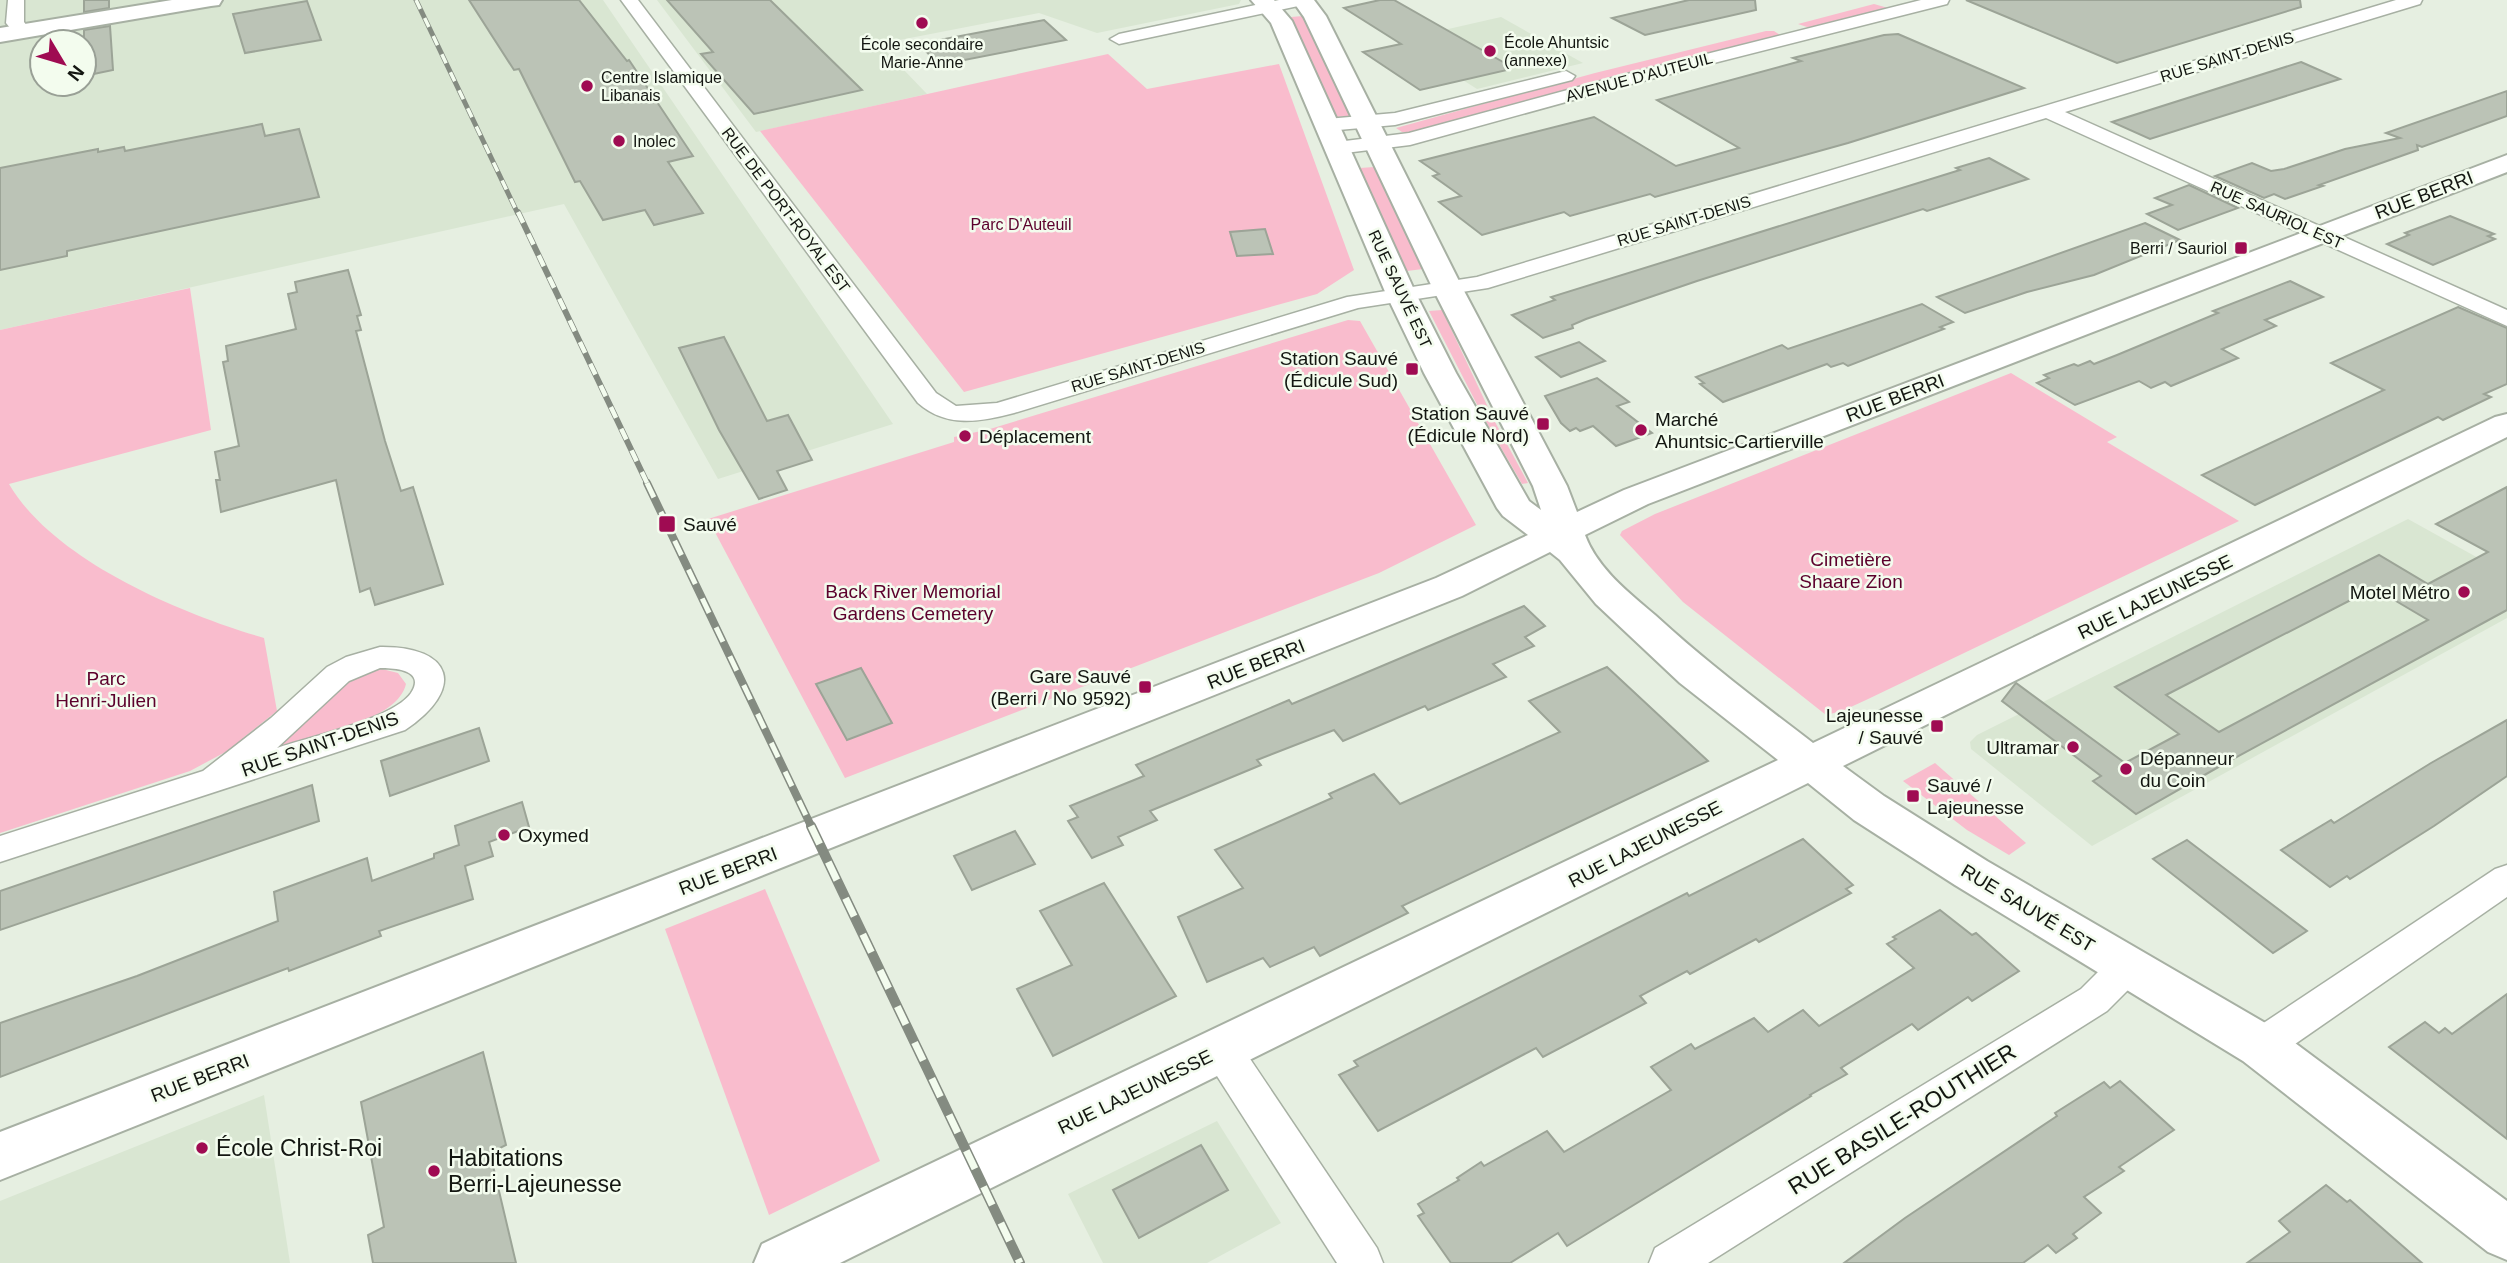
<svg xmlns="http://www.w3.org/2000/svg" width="2507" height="1263" viewBox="0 0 2507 1263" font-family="Arial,sans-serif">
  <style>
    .built { fill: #d9e6d2; fill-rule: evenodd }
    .green { fill: #f9bccd }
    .building { fill: #bbc3b6; stroke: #9ca497; stroke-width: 2; fill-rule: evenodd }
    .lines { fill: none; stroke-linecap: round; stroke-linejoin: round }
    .street-casing { stroke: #a7b0a3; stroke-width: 3 }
    .secondary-casing { stroke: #a7b0a3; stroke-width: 4 }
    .street { fill: #fff; fill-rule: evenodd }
    .secondary { fill: #fff; fill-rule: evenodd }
    .rail-far3-casing { stroke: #848b81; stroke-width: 5 }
    .rail-far2-casing { stroke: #848b81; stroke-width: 6 }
    .rail-far1-casing { stroke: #848b81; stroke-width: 8 }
    .rail-casing { stroke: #848b81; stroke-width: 10 }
    .rail-far3 { stroke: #f3fcee; stroke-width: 3.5; stroke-dasharray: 10; stroke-linecap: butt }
    .rail-far2 { stroke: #f3fcee; stroke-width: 4.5; stroke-dasharray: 12; stroke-linecap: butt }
    .rail-far1 { stroke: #f3fcee; stroke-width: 5; stroke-dasharray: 16; stroke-linecap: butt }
    .rail { stroke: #f3fcee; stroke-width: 7; stroke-dasharray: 20; stroke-linecap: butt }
    .poi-dot { fill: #9f0b52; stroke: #f3fcee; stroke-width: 2.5 }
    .labels { text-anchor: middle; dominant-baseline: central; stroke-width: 5; stroke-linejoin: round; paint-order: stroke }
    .far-poi-label { font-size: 16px; fill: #131611; stroke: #f3fcee; text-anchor: start }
    .far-street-label { font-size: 16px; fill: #131611; stroke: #f3fcee }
    .far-park-label { font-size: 16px; fill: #5c002c; stroke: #f3fcee }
    .street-label { font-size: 19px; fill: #131611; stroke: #f3fcee }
    .poi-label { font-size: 19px; fill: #131611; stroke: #f3fcee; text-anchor: end }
    .park-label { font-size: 19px; fill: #5c002c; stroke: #f3fcee }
    .near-street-label { font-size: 23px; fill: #131611; stroke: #f3fcee }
    .near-poi-label { font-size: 23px; fill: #131611; stroke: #f3fcee; text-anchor: start }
  </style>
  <rect width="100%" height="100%" fill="#e6efe1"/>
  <g class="built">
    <path d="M0,0h603l290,424 -175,55 -154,-275 -564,126zM42,42h42v42h-42z"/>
    <path d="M657,0h584l-2,4 -142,29 -58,-20 -160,31 48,50 -171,38z"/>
    <path d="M1501,17l82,46 -106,26 -77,-49z"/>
    <path d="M2408,519l99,55v44l-415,228 -121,-97 -1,-7 7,-7z"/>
    <path d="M264,1095l26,168h-290v-62z"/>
    <path d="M1217,1121l64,102 -74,40h-104l-35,-69z"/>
  </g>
  <g class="green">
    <path d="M1874,4l14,4 -78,20 -12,-4z"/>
    <path d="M1303,16l47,100 -14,1 -45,-100z"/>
    <path d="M1766,31h8l6,4 -369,97h-9l-6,-4 199,-55z"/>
    <path d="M1108,54l39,35 132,-25 75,206 -37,24 -353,98 -204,-261z"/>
    <path d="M1374,167l49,102 -16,2 -47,-103z"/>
    <path d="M190,288l21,142 -202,54c45,77 173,130 255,154l13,73 -34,27 3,3 -56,30 -190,62v-503z"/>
    <path d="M1442,310l52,110 34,63 -6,1 -37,-64 -56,-109z"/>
    <path d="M1348,320l12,1 116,204 -97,48 -534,205 -137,-259 246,-77v-5l36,-8z"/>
    <path d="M2011,373l106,64 -10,5 132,79 -373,179 -24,11 -16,4 -143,-113 -63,-67 2,-4 33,-17z"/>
    <path d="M382,669l16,4 8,11c-8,36 -87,51 -119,62h-8c31,-33 56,-70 103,-77z"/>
    <path d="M1935,763l91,80 -17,12 -42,-25 -64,-49z"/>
    <path d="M765,889l115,272 -111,54 -104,-286z"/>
  </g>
  <g class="building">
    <path d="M84,0h25v8l-25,4z"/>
    <path d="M469,0h110l48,61 2,-1 64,96 -25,6 35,51 -49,12 -9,-15 -42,10 -23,-39 -5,1 -56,-113 -5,1z"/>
    <path d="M667,0h103l92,90 -108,24 -53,-60 12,-2z"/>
    <path d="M1380,0h14l116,66 -5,2 2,2 -87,20 -57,-38 38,-8 -57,-36z"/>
    <path d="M1689,0h66l1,10 -111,25 -33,-17z"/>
    <path d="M1966,0h334l1,7 -184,56z"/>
    <path d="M307,1l14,39 -76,13 -12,-39z"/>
    <path d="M1044,20l22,20 -127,25 -20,-21z"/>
    <path d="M110,26l3,44 -29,6v-46z"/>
    <path d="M1898,34l126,54 -176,55 -193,54 -5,-3 -80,22 -6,-4 -82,23 -43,-33 22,-6 -28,-20 6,-2 -19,-13 174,-44 82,49 63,-18 -82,-48 144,-39 -8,-3 91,-23z"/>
    <path d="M2301,62l39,17 -190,60 -38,-17z"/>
    <path d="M2507,91v25l-85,31 -5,-2 1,5 -99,35 4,1 -38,13 -11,-5 -10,4 -49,-22 37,-13 19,8 13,-2 61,-20 55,-11 -14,-5z"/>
    <path d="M262,124l3,12 34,-7 20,68 -252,54v5l-67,14v-102l98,-19v3l26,-5 1,4z"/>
    <path d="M1989,158l39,21 -101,32 -4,-2 -226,72 -111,38 -14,6 1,3 -30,10 -31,-23 43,-15 -4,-3 409,-127 -4,-2z"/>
    <path d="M2189,185l49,23 -60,22 -31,-16 25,-9 -17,-7z"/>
    <path d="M2450,216l44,18 -6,2 7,3 -62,26 -46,-21 22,-9 -4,-2z"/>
    <path d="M2145,223l35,17 -86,35 -67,17 -62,21 -28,-16z"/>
    <path d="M1265,229l8,25 -36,2 -7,-24z"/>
    <path d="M348,270l13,45 -4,1 4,14 -5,1 29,110 16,50 12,-4 30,97 -68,21 -5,-17 -10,4 -24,-112 -115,32 -5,-32h4l-5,-28 24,-6 -16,-84 5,-1 -2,-15 70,-17 -8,-35 9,-2 -2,-10z"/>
    <path d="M2290,281l33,16 -58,23 11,6 -54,23 16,9 -67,28 -6,-4 -14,6 -12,-7 -64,24 -38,-22 12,-5 -5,-3 30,-11 4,2 12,-5 4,3 23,-9 101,-42 -5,-2z"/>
    <path d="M1922,304l31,18 -13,5 4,2 -96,37 -5,-3 -12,4 -4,-3 -104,38 -23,-18 4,-1 -8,-6 86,-32 6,4z"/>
    <path d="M2458,307l49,21v56l-23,10 7,3 -48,23 -5,-3 -183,88 -53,-30 182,-85 -53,-27z"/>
    <path d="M724,337l43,84 21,-6 24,45 -35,11 10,19 -28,9 -40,-69 -40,-82z"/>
    <path d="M1579,342l26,19 -44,16 -25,-20z"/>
    <path d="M1597,378l32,24 -12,4 35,27 -36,13 -23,-20 -13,5 -4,-3 -6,3 -9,-8 -16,-27z"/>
    <path d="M2507,487v123l-285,155 -86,49 -43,-33 8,-5 -99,-75 14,-18 109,80 54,-29 -64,-47 264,-132 49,29 60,-32 -52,-28zM2374,588l54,32 -209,112 -53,-37z"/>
    <path d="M1524,606l21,20 -20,11 9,9 -41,18 13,13 -78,33 -3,-4 -82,35 -9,-11 -77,30 4,5 -111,46 7,9 -39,17 5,8 -31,13 -24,-37 10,-4 -8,-11 74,-30 -8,-11 153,-65 3,4z"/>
    <path d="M1607,667l101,94 -306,145 6,7 -88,43 -6,-9 -44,20 -7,-9 -56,24 -29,-65 65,-29 -28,-38 117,-52 -3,-4 45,-20 26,30 160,-72 -31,-31z"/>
    <path d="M861,668l31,55 -45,17 -31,-56z"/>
    <path d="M2507,720v56l-73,50 -84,53 -3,-3 -17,11 -49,-37 50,-30 3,3 97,-60z"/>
    <path d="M479,728l10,33 -99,35 -9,-35z"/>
    <path d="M312,785l7,36 -319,109v-39z"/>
    <path d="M522,802l7,25 -40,15 4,14 -28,10 8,33 -94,32 2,5 -92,35 -1,-3 -288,109v-54l137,-47 141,-55 -4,-29 93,-34 5,23 62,-23v-4l25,-9 -4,-19z"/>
    <path d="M1015,831l20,33 -63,26 -18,-34z"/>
    <path d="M1803,839l50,46 -7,4 5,4 -92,49 -3,-3 -66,35 -3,-3 -47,25 6,7 -103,54 -7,-9 -158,83 -39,-56 19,-9 -4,-5 333,-168 2,3z"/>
    <path d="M2187,840l58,44 62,47 -34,22 -120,-94z"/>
    <path d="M1104,883l72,113 -123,60 -36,-67 55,-24 -32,-54z"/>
    <path d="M1940,910l32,25 4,-2 43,38 -47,30 -4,-4 -50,33 -6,-6 -71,44 6,6 -37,21 1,1 -244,150 -9,-13 -48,30h-59l-33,-47 6,-3 -6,-9 41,-24 -2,-2 24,-16 3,4 63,-35 17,21 107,-62 -20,-23 40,-23 4,5 59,-31 14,14 35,-22 16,16 95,-58 -27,-24 9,-5 -3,-2z"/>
    <path d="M2507,994v145l-118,-92 36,-25 14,11 6,-5 7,6z"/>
    <path d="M483,1052l23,93 -16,8 26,110h-143l-5,-28 16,-8 -23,-125z"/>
    <path d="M2120,1081l54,49 -55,37 5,4 -40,26 17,16 -28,21 4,4 -21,15 -8,-8 -25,18h-179l61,-45 152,-102 -2,-3 49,-31 6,6z"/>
    <path d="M1201,1145l27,45 -89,48 -26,-48z"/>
    <path d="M2326,1185l21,17 3,-2 72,63h-175l43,-31 -11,-11z"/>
  </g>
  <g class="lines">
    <g class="street-casing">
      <g id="street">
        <path d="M8,0h16v22l7,9 -3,4h-12l-10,-12z"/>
        <path d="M621,0h17l298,393 20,13 41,-3 350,-106 130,-20 919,-277h26l-2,4 -355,108 442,198v16l-461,-208 -558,170 -130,20 -344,105c-34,9 -68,15 -96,-10z"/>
        <path d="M1279,0h32l-8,5 -184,39 -9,-5 9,-5z"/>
        <path d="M1921,0h28l-2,4 -312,79 -225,62 -73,9 -10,-6 10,-6 72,-9 214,-58z"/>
        <path d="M1566,71l9,5 -3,4 -177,45 -68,6 -10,-6 10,-6 68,-6z"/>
        <path d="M380,647c74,-1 86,42 25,83l-405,132v-26l203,-65 68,-53 56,-51 19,-10zM380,668c15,0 46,2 31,25 -18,26 -102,44 -134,55l72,-67z"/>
        <path d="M2507,865v32l-232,161 -14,5 -14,-5 -5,-12 5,-12 248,-165z"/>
        <path d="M2127,952l13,4 5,11 -5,11 -33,33 -399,252h-59l6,-15 426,-259 33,-33z"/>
        <path d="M1222,1033l14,5 141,210 6,15h-46l-129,-201 -5,-12 5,-12z"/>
      </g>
    </g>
    <g class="secondary-casing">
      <g id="secondary">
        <path d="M172,0h50l-3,5 -8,1 -211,36v-14z"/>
        <path d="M1251,0h23l18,21 124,273 40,79 73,128 12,9 -8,-24 -100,-197 -129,-272 -12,-17h22l12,16 137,273 104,197 10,26 47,-22 883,-335v17l-859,332 -63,31c12,33 44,58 70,80 50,46 104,87 158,128l682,-326 12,-3v23l-664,329 41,30 103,65 292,170 228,170v59l-19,-8 -245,-191 -288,-176 -101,-65 -46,-37 -968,480h-86l8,-19 1016,-484 -98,-77 -84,-79 -36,-44 -10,-8 -88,44 -1462,584v-48l1436,-554 92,-43 -25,-19 -6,-8 -73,-135 -38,-79 -115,-271z"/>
      </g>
    </g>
    <use href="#street" class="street"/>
    <use href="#secondary" class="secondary"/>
    <g class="rail-far3-casing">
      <path id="rail-far3" d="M416,0l102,214"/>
    </g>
    <g class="rail-far2-casing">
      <path id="rail-far2" d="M518,212l130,273"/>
    </g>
    <g class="rail-far1-casing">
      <path id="rail-far1" d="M647,483l165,345"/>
    </g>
    <g class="rail-casing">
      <path id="rail" d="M811,826l209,437"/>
    </g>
    <use href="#rail-far3" class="rail-far3"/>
    <use href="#rail-far2" class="rail-far2"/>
    <use href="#rail-far1" class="rail-far1"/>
    <use href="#rail" class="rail"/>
  </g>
  <g class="poi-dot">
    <circle cx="922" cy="23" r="7"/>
    <circle cx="1490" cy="51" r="7"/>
    <circle cx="587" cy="86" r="7"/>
    <circle cx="619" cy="141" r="7"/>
    <rect x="2234" y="241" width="14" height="14" rx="3.5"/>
    <rect x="1405" y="362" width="14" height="14" rx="3.5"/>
    <rect x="1536" y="417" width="14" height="14" rx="3.5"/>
    <circle cx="1641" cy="430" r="7"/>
    <circle cx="965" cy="436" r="7"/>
    <rect x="658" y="515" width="18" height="18" rx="3.5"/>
    <circle cx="2464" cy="592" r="7"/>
    <rect x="1138" y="680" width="14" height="14" rx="3.5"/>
    <rect x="1930" y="719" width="14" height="14" rx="3.5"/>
    <circle cx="2073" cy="747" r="7"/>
    <circle cx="2126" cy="769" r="7"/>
    <rect x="1906" y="789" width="14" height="14" rx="3.5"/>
    <circle cx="504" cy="835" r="7"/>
    <circle cx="202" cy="1148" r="7"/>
    <circle cx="434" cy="1171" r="7"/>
  </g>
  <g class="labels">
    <g class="far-poi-label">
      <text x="1504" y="42">École Ahuntsic<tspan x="1504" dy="18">(annexe)</tspan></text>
      <text x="922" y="44" text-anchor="middle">École secondaire<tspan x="922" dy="18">Marie-Anne</tspan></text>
      <text x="601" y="77">Centre Islamique<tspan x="601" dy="18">Libanais</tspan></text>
      <text x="633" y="141">Inolec</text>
      <text x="2227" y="248" text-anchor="end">Berri / Sauriol</text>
    </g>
    <g class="far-street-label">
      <text transform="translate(2227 57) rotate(-17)">RUE SAINT-DENIS</text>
      <text transform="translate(1639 77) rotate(-15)">AVENUE D'AUTEUIL</text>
      <text transform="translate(786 210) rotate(53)">RUE DE PORT-ROYAL EST</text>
      <text transform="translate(2277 215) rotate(24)">RUE SAURIOL EST</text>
      <text transform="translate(1684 221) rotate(-17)">RUE SAINT-DENIS</text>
      <text transform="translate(1400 289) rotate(65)">RUE SAUVÉ EST</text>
      <text transform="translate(1138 367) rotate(-17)">RUE SAINT-DENIS</text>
    </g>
    <g class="far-park-label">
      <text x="1021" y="224">Parc D'Auteuil</text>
    </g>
    <g class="street-label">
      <text transform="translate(2424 195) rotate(-21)">RUE BERRI</text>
      <text transform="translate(1895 398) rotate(-21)">RUE BERRI</text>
      <text transform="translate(2155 597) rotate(-26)">RUE LAJEUNESSE</text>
      <text transform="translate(1256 664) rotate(-22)">RUE BERRI</text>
      <text transform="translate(320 744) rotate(-19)">RUE SAINT-DENIS</text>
      <text transform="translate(1645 844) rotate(-27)">RUE LAJEUNESSE</text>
      <text transform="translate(728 871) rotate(-21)">RUE BERRI</text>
      <text transform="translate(2028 908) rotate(31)">RUE SAUVÉ EST</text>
      <text transform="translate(200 1078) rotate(-21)">RUE BERRI</text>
      <text transform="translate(1135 1092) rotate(-26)">RUE LAJEUNESSE</text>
    </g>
    <g class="poi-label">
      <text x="1398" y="358">Station Sauvé<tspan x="1398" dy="22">(Édicule Sud)</tspan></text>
      <text x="1529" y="413">Station Sauvé<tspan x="1529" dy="22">(Édicule Nord)</tspan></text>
      <text x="1655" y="419" text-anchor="start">Marché<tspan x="1655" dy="22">Ahuntsic-Cartierville</tspan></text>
      <text x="979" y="436" text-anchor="start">Déplacement</text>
      <text x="683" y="524" text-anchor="start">Sauvé</text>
      <text x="2450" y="592">Motel Métro</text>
      <text x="1131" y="676">Gare Sauvé<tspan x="1131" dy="22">(Berri / No 9592)</tspan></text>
      <text x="1923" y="715">Lajeunesse<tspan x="1923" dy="22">/ Sauvé</tspan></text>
      <text x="2059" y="747">Ultramar</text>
      <text x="2140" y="758" text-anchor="start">Dépanneur<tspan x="2140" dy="22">du Coin</tspan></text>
      <text x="1927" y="785" text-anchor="start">Sauvé /<tspan x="1927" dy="22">Lajeunesse</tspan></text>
      <text x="518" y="835" text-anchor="start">Oxymed</text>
    </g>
    <g class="park-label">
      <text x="1851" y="559">Cimetière<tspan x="1851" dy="22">Shaare Zion</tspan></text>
      <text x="913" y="591">Back River Memorial<tspan x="913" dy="22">Gardens Cemetery</tspan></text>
      <text x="106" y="678">Parc<tspan x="106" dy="22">Henri-Julien</tspan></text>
    </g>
    <g class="near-street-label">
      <text transform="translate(1902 1119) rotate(-32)">RUE BASILE-ROUTHIER</text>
    </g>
    <g class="near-poi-label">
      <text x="216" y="1148">École Christ-Roi</text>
      <text x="448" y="1158">Habitations<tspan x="448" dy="26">Berri-Lajeunesse</tspan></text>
    </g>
  </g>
  <g transform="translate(63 63) rotate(128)"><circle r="33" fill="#f3fcee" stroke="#99a096" stroke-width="2"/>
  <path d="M0-5L12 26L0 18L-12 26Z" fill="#9f0b52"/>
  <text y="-10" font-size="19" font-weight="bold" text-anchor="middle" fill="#131611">N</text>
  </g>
</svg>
